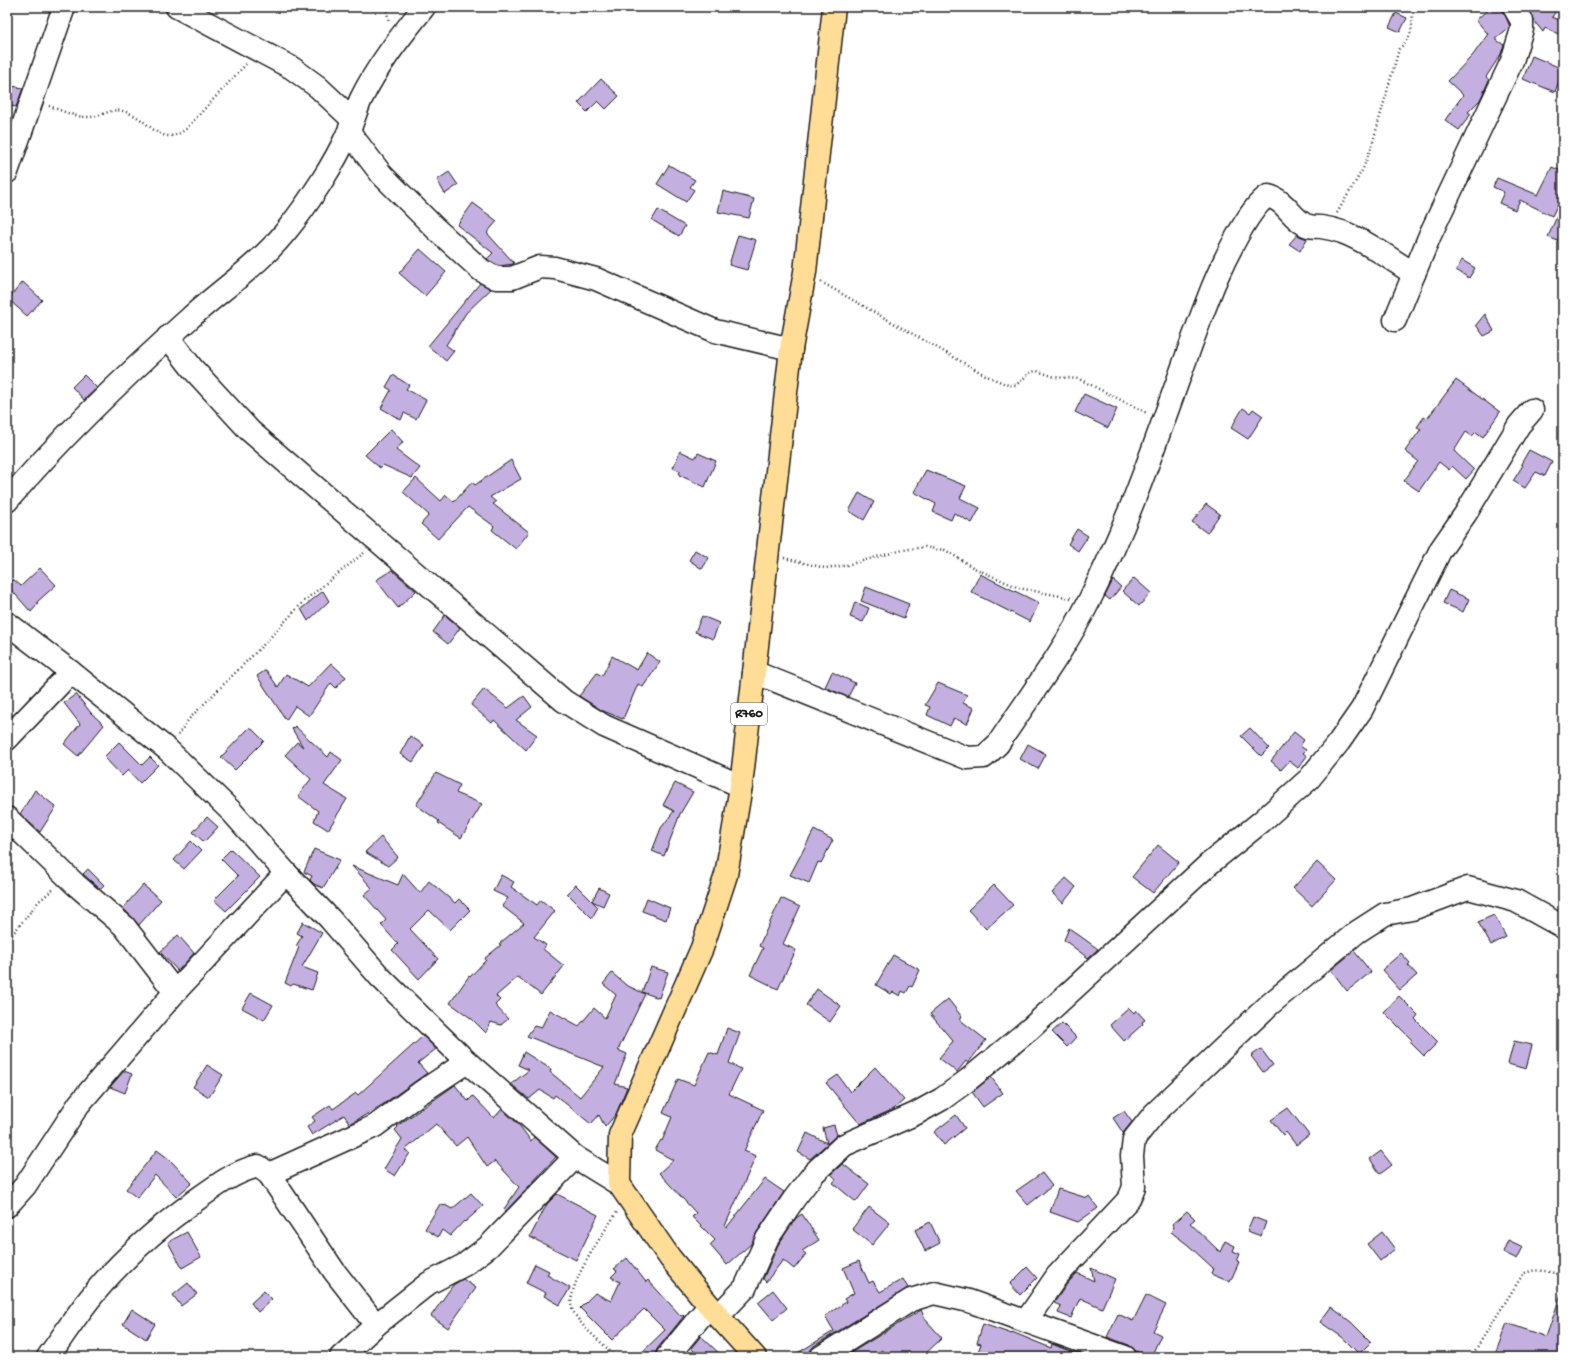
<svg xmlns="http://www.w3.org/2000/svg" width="1570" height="1364" viewBox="0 0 1570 1364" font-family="'Gochi Hand',sans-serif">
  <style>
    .building { fill: #c4b0e0; stroke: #1c1c1c }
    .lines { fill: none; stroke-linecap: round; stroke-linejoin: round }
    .minor-casing { stroke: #1c1c1c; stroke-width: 25 }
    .major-casing { stroke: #1c1c1c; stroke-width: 25 }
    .path { stroke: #1c1c1c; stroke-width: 2.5; stroke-dasharray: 1 3; stroke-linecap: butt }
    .minor { stroke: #fff; stroke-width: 22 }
    .major { stroke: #ffdd96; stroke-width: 22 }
    .labels { text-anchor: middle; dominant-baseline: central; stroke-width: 3.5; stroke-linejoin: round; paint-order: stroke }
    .shield { fill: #fff; stroke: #606060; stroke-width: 1 }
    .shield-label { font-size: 13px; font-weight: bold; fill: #1c1c1c }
  </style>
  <rect width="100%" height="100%" fill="#fff"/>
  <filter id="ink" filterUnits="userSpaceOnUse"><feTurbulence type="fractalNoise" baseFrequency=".025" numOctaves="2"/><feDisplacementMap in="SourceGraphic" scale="8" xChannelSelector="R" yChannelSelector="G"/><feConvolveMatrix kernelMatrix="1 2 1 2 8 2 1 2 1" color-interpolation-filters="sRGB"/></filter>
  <g filter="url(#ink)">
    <g class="building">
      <path d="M1491,7h11l8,20 -15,12 9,6 -3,9 -15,23 3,3 -9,20 -12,12 3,2 -12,16 -14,-10 18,-25 -15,-14 25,-26 15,-21 -12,-14z"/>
      <path d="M1528,7h31l-7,10 11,5v14l-18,-8 -2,4 -9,-11z"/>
      <path d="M1396,13l11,5 -7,14 -11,-5z"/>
      <path d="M1532,56l31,13 -8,23 -32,-13z"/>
      <path d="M601,79l18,17 -13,13 -8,-8 -11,11 -9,-9z"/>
      <path d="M7,85l16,3 -7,19 -9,-2z"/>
      <path d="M669,165l26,15 -5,7 4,3 -8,12 -29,-18z"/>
      <path d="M1552,167l11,5v22l-11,22 -32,-16 -5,10 -16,-7 5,-11 -11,-5 4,-9 41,17z"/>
      <path d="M449,172l9,13 -13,9 -8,-14z"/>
      <path d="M723,191l31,8 -5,19 -31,-6z"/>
      <path d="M1563,202v41l-15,-6z"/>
      <path d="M473,203l24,18 -10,12 27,30 -1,1 -14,2 -11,-6 -1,-1 6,-6 -36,-28z"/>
      <path d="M658,210l27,16 -6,10 -27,-16z"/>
      <path d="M738,235l18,5 -9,30 -18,-5z"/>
      <path d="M1297,235l10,4 -7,12 -11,-7z"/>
      <path d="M420,249l26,23 -21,24 -26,-23z"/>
      <path d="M1462,260l13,8 -6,10 -13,-8z"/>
      <path d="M23,282l19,18 -15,16 -19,-17z"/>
      <path d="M480,283l11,6 -25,24 -20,32 8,6 -8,10 -18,-15z"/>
      <path d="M1485,314l9,17 -10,5 -8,-11z"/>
      <path d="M84,375l13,13 -13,12 -12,-13z"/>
      <path d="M393,375l16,10 -3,4 20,11 -10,19 -12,-6 -3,7 -20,-12 10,-18 -5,-3z"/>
      <path d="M1456,380l44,32 -17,25 -7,-5 -4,4 -6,-4 -12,19 20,19 -8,9 -14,-13 -3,4 -10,-8 -20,29 -15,-10 14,-20 -13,-10 16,-22 -4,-2 7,-10 3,2z"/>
      <path d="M1084,394l33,15 -9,19 -33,-16z"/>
      <path d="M1243,408l7,5 3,-4 10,7 -15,23 -17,-11z"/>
      <path d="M391,429l12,13 -7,8 24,18 -8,10 -29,-13 -3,3 -15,-13z"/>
      <path d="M1529,450l23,12 -7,14 -9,-4 -11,16 -12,-7 10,-16 -2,-1z"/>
      <path d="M680,451l15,7 3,-5 18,8 -11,26 -26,-12 1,-4 -7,-3z"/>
      <path d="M511,460l10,19 -31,18 6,5 -3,2 36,28 -13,17 -24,-19 2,-4 -26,-19 -30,32 -17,-15 8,-9 -26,-23 13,-14 25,23 5,-6 8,7 18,-20 3,3z"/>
      <path d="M926,470l40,16 -6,12 20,10 -8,15 -18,-10 -3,7 -18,-8 3,-8 -22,-12z"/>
      <path d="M859,493l15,9 -10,18 -15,-9z"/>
      <path d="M1206,504l14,10 -13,19 -15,-11z"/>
      <path d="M1077,529l11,7 -10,15 -10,-7z"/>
      <path d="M695,550l14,8 -7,11 -13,-9z"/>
      <path d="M40,568l16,17 -19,17 1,2 -7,8 -24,-27 6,-6 8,7z"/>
      <path d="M392,570l24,21 -18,17 -22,-28z"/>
      <path d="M980,574l59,29 -9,19 -59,-30z"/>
      <path d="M1134,578l17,15 -12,13 -17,-15z"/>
      <path d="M1113,580l8,7 -11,13 -5,-4z"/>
      <path d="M866,587l43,17 -5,14 -43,-17z"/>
      <path d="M1449,590l20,9 -6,13 -20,-9z"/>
      <path d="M323,591l6,10 -21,20 -7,-12z"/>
      <path d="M855,602l14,6 -6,14 -13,-5z"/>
      <path d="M445,615l15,13 -12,16 -15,-12z"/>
      <path d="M702,616l17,7 -6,16 -18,-7z"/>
      <path d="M647,653l13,9 -17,25 -5,-3 -15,35 -22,-9 -22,-14 18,-23 5,3 10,-20 25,14z"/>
      <path d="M331,663l15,14 -10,11 -5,-5 -22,33 -14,-10 -9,14 -29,-44 9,-6 12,17 8,-13 22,13z"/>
      <path d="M832,672l23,11 -7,14 -23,-10z"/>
      <path d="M938,683l29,12 -4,8 11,5 -7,16 -13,-6 -4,8 -23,-11 3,-8 -5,-2z"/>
      <path d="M484,689l24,19 16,-12 8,11 -16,13 21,15 -11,15 -32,-30 -2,3 -21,-18z"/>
      <path d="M76,694l15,19 13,12 -26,31 -14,-12 16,-20 -16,-21z"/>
      <path d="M295,726l33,31 3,-5 11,8 -18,25 23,14 -19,31 -14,-9 4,-10 -20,-15 13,-17 -26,-24 12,-13 6,5 -11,-18z"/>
      <path d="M250,727l14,14 -29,29 -14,-13z"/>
      <path d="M1250,728l19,20 -8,8 -20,-20z"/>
      <path d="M1294,732l10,8 -4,6 6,4 -3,3 4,3 -9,12 -9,-7 -8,9 -10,-9z"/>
      <path d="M410,736l14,9 -11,17 -13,-8z"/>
      <path d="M119,742l23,23 8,-8 8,8 -18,18 -12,-13 -6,6 -18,-19z"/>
      <path d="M1028,744l18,10 -8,15 -18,-10z"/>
      <path d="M436,773l24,12 -4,8 26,11 -21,34 -23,-15 1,-2 -23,-16z"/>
      <path d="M675,783l18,9 -13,22 -16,42 -12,-5 9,-23 13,-17 -11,-6z"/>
      <path d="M35,790l21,17 -16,25 -20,-18z"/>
      <path d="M207,817l11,10 -14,15 -11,-10z"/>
      <path d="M814,830l19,10 -12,23 -3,-1 -9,21 -19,-8z"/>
      <path d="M381,837l17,20 -10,9 -23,-14z"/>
      <path d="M191,841l10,10 -17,18 -10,-9z"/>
      <path d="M1158,845l21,17 -26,31 -21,-16z"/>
      <path d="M231,849l29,28 -34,34 -12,-11 24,-24 -17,-17z"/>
      <path d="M314,849l26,11 -17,28 -9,-4 -4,-4 2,-4 -8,-4z"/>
      <path d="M1317,862l19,18 -24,26 -19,-18z"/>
      <path d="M352,866l46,19 5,-11 17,19 9,-12 26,22 4,-4 11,11 -20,20 -21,-20 -19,19 28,30 -19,20 -27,-29 6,-6 -17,-19 5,-5 -22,-25 8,-7z"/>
      <path d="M88,869l16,16 -4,4 -17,-15z"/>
      <path d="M501,875l13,7 -3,5 26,18 4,-5 14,11 -21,26 12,8 -3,4 21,17 -23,29 -23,-18 -22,19 4,4 -5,5 13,14 -7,6 -10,-3 -5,11 -14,-14 -22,-16 19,-27 1,1 16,-17 -1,-2 16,-13 -2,-1 25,-21 -22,-17 6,-8 -15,-7z"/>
      <path d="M1066,878l10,9 -13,16 -11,-10z"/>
      <path d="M143,885l18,15 -22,25 -16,-17z"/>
      <path d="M576,885l22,22 -6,11 -25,-25z"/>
      <path d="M994,885l19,20 -27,24 -18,-19z"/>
      <path d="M599,888l10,5 -6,13 -11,-5z"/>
      <path d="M647,898l23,10 -4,12 -24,-9z"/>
      <path d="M781,898l19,9 -17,37 13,6 -18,39 -28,-14 13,-27 -4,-2z"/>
      <path d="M1494,915l12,22 -15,8 -13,-23z"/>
      <path d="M303,922l19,11 -20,34 16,6 -6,17 -19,-6 -2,2 -6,-3 14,-36 -3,-1 6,-10 -5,-3z"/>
      <path d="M1069,928l29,21 -10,9 -24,-18z"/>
      <path d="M178,935l16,18 -16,18 -18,-19z"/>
      <path d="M1354,951l17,21 -24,19 -16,-21z"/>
      <path d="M1401,953l9,10 -2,2 9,10 -17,15 -18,-20z"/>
      <path d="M893,955l27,15 -8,17 -2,-1 -4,7 -4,-2 -2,5 -7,-4 -2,2 -15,-9z"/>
      <path d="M651,967l17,5 -9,26 -17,-6z"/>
      <path d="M612,973l14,12 19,9 -27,56 9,4 -12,30 12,3 -11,27 -11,13 -6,-12 -8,9 -36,-29 -2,3 -13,-8 -11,9 -18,-15 18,-14 -11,-5 6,-13 27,17 -1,3 30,25 24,-30 -77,-31 7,-10 7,2 9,-18 29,16 15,-18 11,10 11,-23 -13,-11z"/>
      <path d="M817,989l24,17 -11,16 -24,-17z"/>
      <path d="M251,993l22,12 -9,15 -22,-12z"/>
      <path d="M1399,996l19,19 -3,4 23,23 -14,14 -14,-14 2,-2 -28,-28z"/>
      <path d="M948,999l14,18 -3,2 27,21 -18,23 -2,-2 -9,11 -18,-14 14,-17 -23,-27z"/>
      <path d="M1129,1008l5,5 2,-3 9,10 -3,2 1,2 -19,17 -14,-16z"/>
      <path d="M1062,1023l14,14 -9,10 -15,-15z"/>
      <path d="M727,1028l13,5 -11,30 12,6 -12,25 34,16 -19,41 12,5 -31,70 2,1 38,-48 19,13 -27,40 -6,12 -24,21 -17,-20 5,-5 -23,-23 4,-4 -37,-40 14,-13 -18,-10 6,-10 1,1 10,-24 -9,-4 15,-34 16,6 15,-33 9,3z"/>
      <path d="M423,1036l13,13 -18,14 9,10 -45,32 -27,16 -5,3 -6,-9 -32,20 -5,-8 8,-6 -3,-4 18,-12 3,4 23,-16 2,2z"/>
      <path d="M1514,1041l18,4 -6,24 -18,-5z"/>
      <path d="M1261,1049l12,16 -10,7 -12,-16z"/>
      <path d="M207,1065l16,10 -14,22 -16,-10z"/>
      <path d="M875,1067l29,33 -10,9 -34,15 -34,-41 12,-8 12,17z"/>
      <path d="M124,1071l8,3 -7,19 -15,-6z"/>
      <path d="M991,1077l12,16 -20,14 -11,-15z"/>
      <path d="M455,1085l13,16 5,-5 21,22 8,-9 17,16 12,16 3,-4 22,20 -50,54 -2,-2 15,-22 -24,-26 -8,6 -20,-30 -11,9 -20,-22 -31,26 5,3 -15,23 -11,-7 18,-30 -7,-9 3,-3 -1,-1z"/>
      <path d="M1288,1108l21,27 -13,10 -10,-13 -3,3 -12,-15z"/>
      <path d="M1124,1111l8,11 -9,11 -10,-15z"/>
      <path d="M956,1115l9,13 -21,17 -10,-13z"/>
      <path d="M834,1125l3,10 -27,24 -12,-7 9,-19 20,10 -4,-15z"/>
      <path d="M157,1150l12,9 23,24 -16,14 -21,-22 -18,23 -11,-9z"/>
      <path d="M1381,1151l11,14 -12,9 -10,-15z"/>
      <path d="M848,1159l-5,5 26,20 -13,18 -23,-19 3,-4 -5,-5z"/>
      <path d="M1042,1173l10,13 -24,19 -12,-14z"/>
      <path d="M1058,1189l29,9 2,-2 9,12 -20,14 -28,-10z"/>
      <path d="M471,1193l12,13 -18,16 -1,-1 -14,15 -8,-6 -4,7 -13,-8 15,-25 4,2 1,-1 7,4z"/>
      <path d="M557,1194l41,21 -22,45 -46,-23 17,-33z"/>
      <path d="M869,1207l21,16 -18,22 -20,-16z"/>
      <path d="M1187,1211l8,8 -5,4 30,29 5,-11 10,5 -2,5 7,3 -3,7 2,1 -9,20 -19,-8 2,-6 -25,-23 -17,-13 3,-5 -2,-3z"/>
      <path d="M802,1214l17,26 -17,11 4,3 -12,15 -11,-9 -17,22 -3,-3 15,-34 18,-27z"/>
      <path d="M1253,1217l13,5 -5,14 -14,-5z"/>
      <path d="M930,1222l10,21 -15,8 -10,-21z"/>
      <path d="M187,1232l14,25 -19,11 -14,-26z"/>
      <path d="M1382,1232l13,17 -15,12 -13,-17z"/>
      <path d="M1508,1240l15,7 -6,12 -14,-7z"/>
      <path d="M627,1258l19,24 2,-2 33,36 2,-1 1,1 -27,33 -2,8h-18l28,-27 -21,-21 -32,31 -32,-32 15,-15 16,8 9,-19 -9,-5 6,-6 -3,-2z"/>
      <path d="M859,1261l10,22 4,-2 7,11 23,-13 5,9 -94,58 -4,5 -1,6h-18l43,-26 -9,-15 21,-14 -2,-3 10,-6 -11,-25z"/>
      <path d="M535,1264l14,7 -2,4 23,13 -10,17 -16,-9 2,-3 -20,-10z"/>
      <path d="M1027,1267l10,11 -17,17 -10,-11z"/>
      <path d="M1091,1268l24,11 -13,29 -22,-10 -9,20 -13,-5 3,-7 -7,-3 13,-19 10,-11 17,8z"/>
      <path d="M463,1279l13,9 -28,40 -17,-12 22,-31z"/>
      <path d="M188,1283l9,11 -16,12 -8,-11z"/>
      <path d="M773,1290l14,18 -14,12 -15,-18z"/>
      <path d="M264,1291l8,8 -14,13 -7,-9z"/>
      <path d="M1561,1294l2,1v62h-69l13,-34 39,14z"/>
      <path d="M1146,1295l20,10 -13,26 8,4 -10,22 -15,-6 -7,-6 -22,-8 11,-23 15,7z"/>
      <path d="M1331,1307l20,15 20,20 -12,12 -17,-17 -22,-15z"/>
      <path d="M132,1309l23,15 -9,15 -23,-15z"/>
      <path d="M921,1310l5,10 16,18 -20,19h-34l-6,-7 -9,7h-29z"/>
      <path d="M983,1324l29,10v-2l39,16 1,-4 32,13h-108l5,-13 -4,-1z"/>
      <path d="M701,1336l22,21h-23l-9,-9z"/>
    </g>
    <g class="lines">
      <g class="minor-casing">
        <g id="minor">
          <path d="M177,7l115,61 26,19 34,32"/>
          <path d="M349,132l33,43 54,54 45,41 15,8h16l28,-11 15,1 41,11 119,52 76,18"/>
          <path d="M7,172l57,-165"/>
          <path d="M1395,320l35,-85 82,-174 10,-32v-8l-8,-14"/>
          <path d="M168,337l24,31 58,63 314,270 40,25 137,60"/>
          <path d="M7,501c56,-66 118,-125 183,-183 32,-29 70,-54 97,-88 21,-26 48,-67 61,-97 5,-11 8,-23 13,-34 16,-33 40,-63 63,-92"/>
          <path d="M7,623l64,49 97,78 64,62 54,61 44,46 50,58 87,85 108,95 44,27"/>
          <path d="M754,672l213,86 17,-1 14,-13c31,-47 66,-93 91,-143 49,-97 80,-201 119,-302 9,-24 39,-91 60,-103 17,4 22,20 36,28 6,4 10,2 17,3 7,1 15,3 21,5 26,10 49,27 72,42"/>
          <path d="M7,739l64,-67"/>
          <path d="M7,818l68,66 49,42 51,66"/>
          <path d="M269,1174l106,-48 45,-33 47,-31"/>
          <path d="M7,1206l18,-20 54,-82 96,-112 111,-119"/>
          <path d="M718,1316l27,-28 22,-49 27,-40 20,-26 30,-28 71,-31 27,-15 26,-19 63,-52 178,-164 52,-42 48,-43 30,-37 23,-33 79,-160 25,-36 53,-88 13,-15"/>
          <path d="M1026,1321l31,-45 72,-77 5,-12 -2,-31 2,-17 20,-25 115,-109 88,-73 28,-18 27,-5 56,-21 48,13 47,26"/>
          <path d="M48,1357c16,-22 30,-45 48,-66 28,-34 62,-63 96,-88 21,-15 41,-31 66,-37l11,8 65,97 42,54"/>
          <path d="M341,1357l35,-32 53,-42 35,-18 24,-18 87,-90"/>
          <path d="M667,1357l42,-51"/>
          <path d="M821,1357l90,-57 23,-7 35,8 156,56"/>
        </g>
      </g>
      <g class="major-casing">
        <path id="major" d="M755,1357l-37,-41 -48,-58 -51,-74 1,-49 82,-187 24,-73 15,-89 50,-437 14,-77 29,-265"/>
      </g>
      <g class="path">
        <path d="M386,7l3,15"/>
        <path d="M49,106c12,4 25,11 38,11 17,1 24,-13 44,-3 21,9 30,34 55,15l60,-65"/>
        <path d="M1337,213l26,-44 9,-24 27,-96c17,-16 11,-23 15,-42"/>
        <path d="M821,282l166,94 21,9h8l15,-13 6,-1 18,6 24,2 68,34"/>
        <path d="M784,558l41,10 18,-2 60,-16 22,-3 11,2 9,1 29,18 45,20 52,10"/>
        <path d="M178,735l11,-16 75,-75 41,-44 60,-48"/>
        <path d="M7,941l32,-40 16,-13"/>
        <path d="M615,1357c-13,-16 -32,-27 -42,-46 -11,-21 32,-80 44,-99"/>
        <path d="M1471,1357l52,-83c13,-7 26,-2 40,1"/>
      </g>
      <use href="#minor" class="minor"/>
      <use href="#major" class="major"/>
    </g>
  </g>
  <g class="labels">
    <rect class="shield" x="731" y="703" width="36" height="22" rx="3"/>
    <g class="shield-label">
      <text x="749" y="714">R760</text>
    </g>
  </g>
  <rect width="1570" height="1364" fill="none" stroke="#fff" stroke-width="24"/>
  <rect x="12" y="12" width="1546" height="1340" fill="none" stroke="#1c1c1c" stroke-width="1.5" filter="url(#ink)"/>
</svg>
